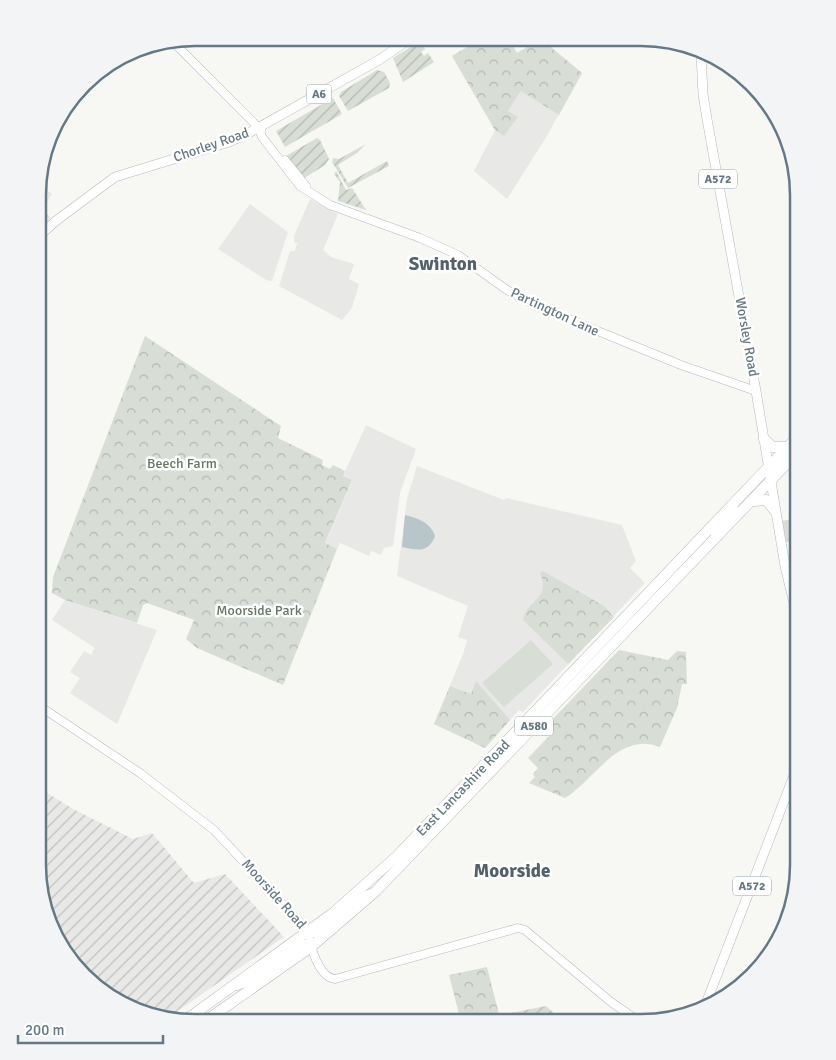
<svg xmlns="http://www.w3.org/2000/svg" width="836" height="1060" viewBox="0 0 836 1060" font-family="Signika,sans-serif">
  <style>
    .built { fill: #e8e8e7 }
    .industrial { fill: url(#industrial-furrows) }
    .grass { fill: #d8ded5 }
    .park { fill: url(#park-crowns) }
    .garden { fill: url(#garden-furrows) }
    .water { fill: #b8c6c9 }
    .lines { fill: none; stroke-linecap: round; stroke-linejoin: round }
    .secondary-casing { stroke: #b4babe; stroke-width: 9 }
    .primary-casing { stroke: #b5babd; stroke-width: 10 }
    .highway-casing { stroke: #b5b9bc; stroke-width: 11 }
    .secondary { stroke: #fff; stroke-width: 8 }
    .primary { stroke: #fff; stroke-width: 9 }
    .highway { stroke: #fff; stroke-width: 10 }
    .labels { text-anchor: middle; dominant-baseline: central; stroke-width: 5; stroke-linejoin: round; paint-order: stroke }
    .shield { fill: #fff; stroke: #93a0aa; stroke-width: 1 }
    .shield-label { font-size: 12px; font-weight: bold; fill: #657885 }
    .street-label { font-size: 14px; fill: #657885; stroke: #fff }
    .park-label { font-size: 14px; fill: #667760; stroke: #fff }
    .district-label { font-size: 19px; font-weight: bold; fill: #53616a; stroke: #fff }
    .rim { fill: none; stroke: #657885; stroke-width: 2.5 }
  </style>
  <defs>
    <pattern id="industrial-furrows" width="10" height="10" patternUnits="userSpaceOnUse" patternTransform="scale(1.25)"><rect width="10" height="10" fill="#e8e8e7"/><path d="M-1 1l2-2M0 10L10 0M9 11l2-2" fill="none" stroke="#c0c1c1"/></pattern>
    <pattern id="park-crowns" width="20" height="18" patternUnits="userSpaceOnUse" patternTransform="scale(1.25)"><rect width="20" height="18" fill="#d8ded5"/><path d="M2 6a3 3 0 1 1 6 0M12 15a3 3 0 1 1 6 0" fill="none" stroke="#b3b9b2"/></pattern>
    <pattern id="garden-furrows" width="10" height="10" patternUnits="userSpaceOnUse" patternTransform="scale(1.25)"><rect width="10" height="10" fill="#d8ded5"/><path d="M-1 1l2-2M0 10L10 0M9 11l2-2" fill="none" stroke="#b3b9b2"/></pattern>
  </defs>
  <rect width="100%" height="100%" fill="#f7f7f4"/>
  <g class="built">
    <path d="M483,38h25l9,15 24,-14 41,34 -37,66 -38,60 -33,-28 21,-41 -43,-74z"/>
    <path d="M310,199l28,15 -15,36 8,7 23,7 -5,15 10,5 -7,24 -10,12 -63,-34 11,-35h5l2,-7 -3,-2v-6z"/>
    <path d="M250,204l38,28 -16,49 -6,-1 -48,-31z"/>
    <path d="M366,425l50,24 -16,44 -7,53 -9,2 -3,7 -10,-4 -2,5 -29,-13 -3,6 -12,-5 27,-63 -9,-5z"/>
    <path d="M417,466l87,34 2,-2 116,27 14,36 -6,7 15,15 -122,129 -4,-2 -34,38 -51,-24 29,-70 4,-14 -9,-3 10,-31 -71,-30 10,-77z"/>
    <path d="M65,600l92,30 -40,94 -47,-31 10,-15 -10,-6 14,-21 7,4 4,-7 -43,-28z"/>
  </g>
  <g class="industrial">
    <path d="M39,185l13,9 -10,16 9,8 -12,11z"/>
    <path d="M38,787l35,22 60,30 19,-6 42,50 31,-9 59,63 -115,80 -61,-21 -50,-52 -20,-79z"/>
  </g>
  <g class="grass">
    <path d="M798,518v24h-13l-3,-21z"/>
    <path d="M531,640l22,24 -49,43 -22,-24z"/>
  </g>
  <g class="park">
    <path d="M483,38h25l9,15 24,-14 41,34 -23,42 -38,-24 -13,20 10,6 -14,19 -9,-6 -43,-74z"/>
    <path d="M145,336l136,90 -3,12 45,22 -1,5 8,4 3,-4 12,6 -2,5 9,4 -27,63 12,6 -54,136 -86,-37 -11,-9 8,-19 -47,-17 -4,2 -6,18 -72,-23 -13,-7 1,-16z"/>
    <path d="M543,571l61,35 10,11 -46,47 -45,-44c3,-20 29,-21 17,-47z"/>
    <path d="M619,650l49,10 9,-9 9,1 1,32h-5l-5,24 -17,39c-42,-16 -64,32 -95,51l-36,-15 6,-6 -2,-3 5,-6 -10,-10 24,-25 -5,-8z"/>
    <path d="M476,681l34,39 -25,28 -51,-24 16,-38 21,8z"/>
    <path d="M487,967l14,55h-40l-12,-47z"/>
  </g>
  <g class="garden">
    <path d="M420,41l5,8 -4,3 3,4 4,-3 6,9 -31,20 -10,-24z"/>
    <path d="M377,70l7,2 6,11 -1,5 -41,23 -9,-15 2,-4z"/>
    <path d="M333,98l9,16 -57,33 -9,-16z"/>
    <path d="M317,138l3,2 9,19 -4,6 -22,14 -17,-23z"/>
    <path d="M366,144l-9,9 -19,12 10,18 39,-22 2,5 -41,22 -16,-26 1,-4 6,1z"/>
    <path d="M336,171l10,19 6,-2 14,22 -28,-9 2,-19 -6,-8z"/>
    <path d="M546,1006l18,16h-63l-1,-7z"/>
  </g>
  <path class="water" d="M405,515c13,3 26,8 30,21 -7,18 -18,14 -33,11z"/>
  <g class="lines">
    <g class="secondary-casing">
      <g id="secondary">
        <path d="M172,41l89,89"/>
        <path d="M259,128l3,9 38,49 30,19 90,33 38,17 49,35 32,17 142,58 75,26"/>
        <path d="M285,160l21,26"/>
        <path d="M785,566h13"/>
        <path d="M38,705l102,68 74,57 94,101c2,14 10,46 27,48l183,-51 7,2 86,72 29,20"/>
        <path d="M308,931l8,3 45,-37 10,-4"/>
        <path d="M237,986l9,-3 55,-39h6l4,3"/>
      </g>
    </g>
    <g class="primary-casing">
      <g id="primary">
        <path d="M701,54l2,40 4,25 49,272 29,175 13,54"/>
        <path d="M39,236l18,-16 58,-43 114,-35 18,-8 132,-74 32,-22"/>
        <path d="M768,467l10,-2 20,-20"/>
        <path d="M713,531l22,-20"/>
        <path d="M705,1006l93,-241"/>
      </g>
    </g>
    <g class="highway-casing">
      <g id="highway">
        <path d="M764,439l9,8h15"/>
        <path d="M754,501l12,-1 9,11"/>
        <path d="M183,1022l150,-109 64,-57 401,-420"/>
        <path d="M204,1022l107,-75 65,-56 422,-439"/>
      </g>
    </g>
    <use href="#secondary" class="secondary"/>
    <use href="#primary" class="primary"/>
    <use href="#highway" class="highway"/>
  </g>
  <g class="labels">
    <g class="shield">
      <rect x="306.5" y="84.5" width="25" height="19" rx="4"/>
      <rect x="699" y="169.5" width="38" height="19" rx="4"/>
      <rect x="515" y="716.5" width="38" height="19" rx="4"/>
      <rect x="733" y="876.5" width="38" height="19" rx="4"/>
    </g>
    <g class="shield-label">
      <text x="319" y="94">A6</text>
      <text x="718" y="179">A572</text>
      <text x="534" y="726">A580</text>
      <text x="752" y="886">A572</text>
    </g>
    <g class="street-label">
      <text transform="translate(211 145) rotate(-19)">Chorley Road</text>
      <text transform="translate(555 312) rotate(25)">Partington Lane</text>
      <text transform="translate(747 337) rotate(80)">Worsley Road</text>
      <text transform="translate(463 788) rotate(-46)">East Lancashire Road</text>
      <text transform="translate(274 894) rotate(48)">Moorside Road</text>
    </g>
    <g class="park-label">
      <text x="182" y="463">Beech Farm</text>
      <text x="259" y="610">Moorside Park</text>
    </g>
    <g class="district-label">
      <text x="443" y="264">Swinton</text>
      <text x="512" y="871">Moorside</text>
    </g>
  </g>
  <path d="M0 0H836V1060H0ZM195 46H641A149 149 0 0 1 790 195V865A149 149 0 0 1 641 1014H195A149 149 0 0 1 46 865V195A149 149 0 0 1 195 46Z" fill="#f3f4f5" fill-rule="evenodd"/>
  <path class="rim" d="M195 46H641A149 149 0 0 1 790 195V865A149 149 0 0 1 641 1014H195A149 149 0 0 1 46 865V195A149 149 0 0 1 195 46Z"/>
  <path d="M18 1035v8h145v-8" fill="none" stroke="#657885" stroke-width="2.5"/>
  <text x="25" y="1035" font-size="15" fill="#657885" stroke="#ffffff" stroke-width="4" paint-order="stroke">200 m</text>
</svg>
